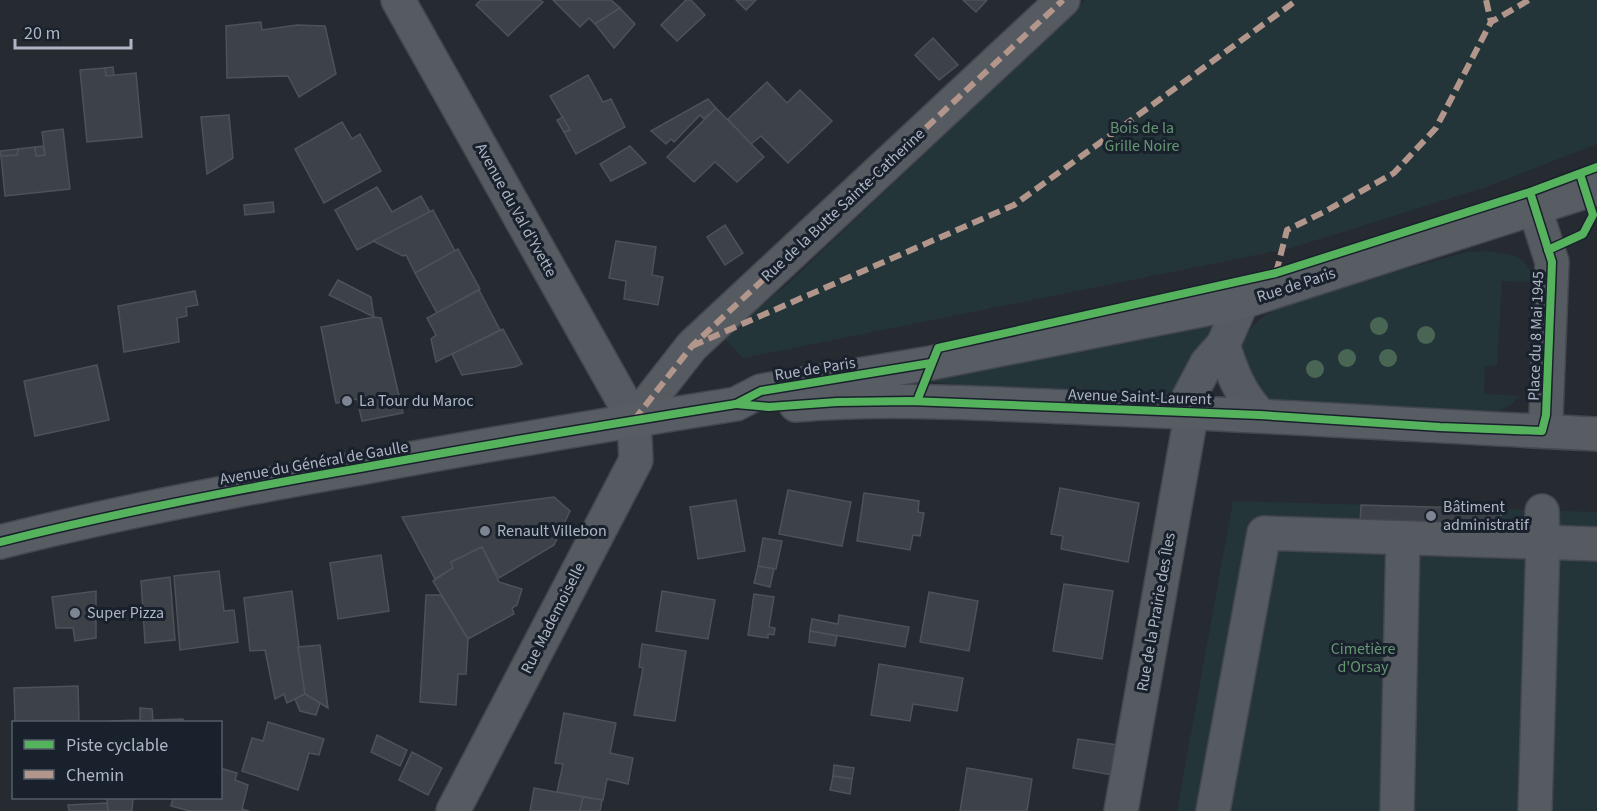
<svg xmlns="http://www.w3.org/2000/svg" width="1597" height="811" viewBox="0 0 1597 811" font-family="'Source Sans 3',sans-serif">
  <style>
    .green { fill: #233538 }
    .building { fill: #3d4249; stroke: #4d525a; stroke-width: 1.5 }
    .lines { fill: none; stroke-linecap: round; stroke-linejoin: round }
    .minor-casing { stroke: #44474d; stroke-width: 36 }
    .major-casing { stroke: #43474f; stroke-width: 36 }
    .minor { stroke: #565a61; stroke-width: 33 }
    .major { stroke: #585c63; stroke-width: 33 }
    .quiet { stroke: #b2968c; stroke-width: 6; stroke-dasharray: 12 6; stroke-linecap: butt }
    .cycleway-casing { stroke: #19212d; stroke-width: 11 }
    .cycleway { stroke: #56b35d; stroke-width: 8 }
    .tree { fill: #496655 }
    .poi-dot { fill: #7e8592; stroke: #19212d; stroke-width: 2 }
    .labels { text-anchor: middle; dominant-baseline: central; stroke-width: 6; stroke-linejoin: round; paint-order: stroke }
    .park-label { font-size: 16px; fill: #659672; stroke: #19212d }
    .street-label { font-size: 16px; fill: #aeb6c5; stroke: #19212d }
    .poi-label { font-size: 16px; fill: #aeb6c5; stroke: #19212d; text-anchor: start }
  </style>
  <rect width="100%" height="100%" fill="#262b32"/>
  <g class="green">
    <path d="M1085,0h512v144l-111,43 -195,61 -548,110 -21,-22 66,-52z"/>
    <path d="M1490,251c28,6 34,3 45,31l-33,-1 -5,84 -12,1 -1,28 36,2 -10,9 -16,8 -221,-9 -30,-30c0,-9 -3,-25 0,-33 9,-22 33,-33 53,-42l171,-47z"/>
    <path d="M1208,320c3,4 6,8 5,13 -3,16 -38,55 -50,67l-116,-7 -115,-11 6,-11z"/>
    <path d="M1233,501l364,11v299h-420z"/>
  </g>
  <g class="building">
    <path d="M481,0h59l3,2 -35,34 -32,-31z"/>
    <path d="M553,0h58l9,8 -25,16 -6,-6 -9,9z"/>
    <path d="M686,0h5l14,15 -28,26 -16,-16z"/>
    <path d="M736,0h20l-10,10z"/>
    <path d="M963,0h24l-11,12z"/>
    <path d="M620,8l15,16 -21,24 -19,-24z"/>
    <path d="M261,22l1,8 35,-5 28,1 11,48 -37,23 -11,-21 -61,2 -1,-52z"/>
    <path d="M933,38l25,27 -19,15 -24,-25z"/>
    <path d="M113,67l1,9h-8l-1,-8z"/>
    <path d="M105,68l1,8 30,-3 6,64 -55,5 -7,-72z"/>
    <path d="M588,75l15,27 8,-3 14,28 -49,27 -12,-22 6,-2 -20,-34z"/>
    <path d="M767,82l20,21 13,-13 32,31 -44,42 -27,-27 -10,8 -23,-25z"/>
    <path d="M708,99l8,9 -12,11 -4,-4 -26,27 -3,-3 -5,5 -15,-13z"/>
    <path d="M716,108l48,49 -27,25 -22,-20 -21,20 -27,-25z"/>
    <path d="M229,115l4,43 -26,16 -6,-57z"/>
    <path d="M563,117l7,13 -6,2 -7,-12z"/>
    <path d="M342,122l10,17 8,-5 21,37 -57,32 -29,-54z"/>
    <path d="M63,129l7,60 -65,7 -4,-40 16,-1 1,-6 17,-2 1,9 9,-1 -3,-23z"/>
    <path d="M43,146l2,9 -9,1 -1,-9z"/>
    <path d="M630,146l16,17 -35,18 -11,-17z"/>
    <path d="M18,149l-1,6 -16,1 -1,-5z"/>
    <path d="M377,187l15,25 29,-16 9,16 -73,38 -22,-40z"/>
    <path d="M273,202l1,10 -29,3 -1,-10z"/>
    <path d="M433,210l22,41 -40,22 -9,-18 -3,1 -30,-15z"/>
    <path d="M725,225l18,28 -18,12 -18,-28z"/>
    <path d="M616,241l40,6 -4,28 11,2 -5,28 -34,-6 2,-18 -17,-3z"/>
    <path d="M458,249l22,40 -43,24 -22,-40z"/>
    <path d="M338,280l33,17 3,20 -45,-22z"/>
    <path d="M479,290l21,40 -64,32 -5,-23 5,-4 -9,-17z"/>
    <path d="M195,291l3,14 -12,2 1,9 -10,2 2,24 -55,10 -6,-46z"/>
    <path d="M374,317l7,1 22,95 -41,8 -5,-22 -21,4 -15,-76z"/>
    <path d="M503,329l19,35 -7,3 -53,8 -10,-21z"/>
    <path d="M97,365l12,55 -74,16 -11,-55z"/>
    <path d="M1060,488l79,15 -11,59 -67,-13 2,-13 -12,-2z"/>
    <path d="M788,490l63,12 -9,44 -63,-12z"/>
    <path d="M864,493l55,8 -1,11 6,1 -4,23 -7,-1 -3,15 -53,-9z"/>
    <path d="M554,497l16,14 -16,34 -55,33 -17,-31 -31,15 2,6 -18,11 -33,-62z"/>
    <path d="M736,500l9,51 -47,8 -8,-52z"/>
    <path d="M1361,505l140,4v18l-141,-4z"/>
    <path d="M763,538l19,3 -6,28 -18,-3z"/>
    <path d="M482,547l17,35 23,7 -5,16 -5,3 2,6 -46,25 -35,-58 20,-13 -2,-6z"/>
    <path d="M381,555l8,56 -51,8 -8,-56z"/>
    <path d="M758,566l16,3 -4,18 -16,-4z"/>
    <path d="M219,571l5,40 10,-1 4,32 -58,8 -6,-74z"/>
    <path d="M170,577l5,63 -30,3 -4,-62z"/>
    <path d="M1064,584l49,7 -11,68 -49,-8z"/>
    <path d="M96,591v47l-21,3 -2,-13h-17l-4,-31z"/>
    <path d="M292,591l13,103 -18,9 -3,-9 -9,5 -10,-49 -15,1 -6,-53z"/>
    <path d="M662,591l53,9 -7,39 -52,-8z"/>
    <path d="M929,592l49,9 -9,50 -49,-9z"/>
    <path d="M754,594l20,3 -5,30 6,1 -1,7 -6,-1v4l-20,-3z"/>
    <path d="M426,595h15l27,44 -2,35h-8l-2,31 -36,-3z"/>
    <path d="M839,615l70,12 -4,20 -95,-16 2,-12 26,5z"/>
    <path d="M810,631l27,5 -2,10 -26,-4z"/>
    <path d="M642,644l44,7 -11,70 -41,-6 9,-47 -4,-1z"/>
    <path d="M320,645l8,63 -23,-14 -7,-47z"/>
    <path d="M879,664l84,14 -6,33 -44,-7 -3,17 -39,-6z"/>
    <path d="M78,686l1,36h-64l-1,-34z"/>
    <path d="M305,694l15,9 -4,12 -16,-4 -5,-12z"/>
    <path d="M140,708l12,1 1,11 30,-1v3h-72v-1l29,-1z"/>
    <path d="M564,713l52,10 -6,30 23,5 -5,26 -21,-5 -4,21 -46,-8 6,-28 -8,-1z"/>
    <path d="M268,722l56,17 -5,16 -10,-2 -11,37 -56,-19 10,-33 11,3z"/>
    <path d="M377,735l30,15 -7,16 -29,-14z"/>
    <path d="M1078,739l39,6 -5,30 -39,-7z"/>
    <path d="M412,752l30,16 -14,27 -29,-15z"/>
    <path d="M834,765l20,3 -2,11 -19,-3z"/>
    <path d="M220,768l17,5 -2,7 13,5 -6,24 7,2h-59l-19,-5 2,-8h47z"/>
    <path d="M967,768l65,11 -5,32h-67z"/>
    <path d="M833,776l19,3 -2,15 -20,-4z"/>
    <path d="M534,788l49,9 -3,14h-50z"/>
    <path d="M583,797l19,3 -2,11h-20z"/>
    <path d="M107,798h26l-1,13h-24z"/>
    <path d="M107,803l1,8h-39l-1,-6z"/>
  </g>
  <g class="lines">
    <g class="minor-casing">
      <g id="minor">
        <path d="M398,0l236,420 2,40 -183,351"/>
        <path d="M1535,209l17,53 -6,153 -4,16"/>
        <path d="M1223,345c9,28 17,49 37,70"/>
        <path d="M634,420l58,-74 371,-346"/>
        <path d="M1121,811l68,-384 -1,-28 19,-36 16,-18 19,-43"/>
        <path d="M1213,811l51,-278 333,11"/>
        <path d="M1397,811l6,-273"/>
        <path d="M1535,811l8,-269 -1,-31"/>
      </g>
    </g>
    <g class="major-casing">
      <g id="major">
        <path d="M796,405c98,-8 196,-1 294,3 169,7 338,18 507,26"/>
        <path d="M0,542c119,-30 239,-53 360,-74 125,-23 250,-44 376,-64l25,-13 170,-28 311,-61 355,-114"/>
      </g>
    </g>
    <use href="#minor" class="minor"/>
    <use href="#major" class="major"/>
    <g class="quiet">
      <path d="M1486,0l5,22"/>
      <path d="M1276,273l11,-43 37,-18 70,-39 42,-45 55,-106 38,-22"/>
      <path d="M692,346l322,-141 283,-205"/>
      <path d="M634,420l58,-74 371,-346"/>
    </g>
    <g class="cycleway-casing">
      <g id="cycleway">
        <path d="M1548,250l35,-16 10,-19 -13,-41"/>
        <path d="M917,401l21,-53 338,-75 254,-81 67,-25"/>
        <path d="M736,404l33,3 68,-5 73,-1 350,14 180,12 102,4 4,-16 6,-153 -22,-70"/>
        <path d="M0,542c119,-30 239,-53 360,-74 125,-23 250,-44 376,-64l25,-13 170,-28"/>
      </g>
    </g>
    <use href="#cycleway" class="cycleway"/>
  </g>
  <g class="tree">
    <circle cx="1379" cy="326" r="9"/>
    <circle cx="1426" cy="335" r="9"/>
    <circle cx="1347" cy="358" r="9"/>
    <circle cx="1388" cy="358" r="9"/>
    <circle cx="1315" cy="369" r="9"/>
  </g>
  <g class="poi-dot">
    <circle cx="347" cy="401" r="6"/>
    <circle cx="1431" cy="516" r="6"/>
    <circle cx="485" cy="531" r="6"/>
    <circle cx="75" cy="613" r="6"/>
  </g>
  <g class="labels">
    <g class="park-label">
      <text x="1142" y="128">Bois de la<tspan x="1142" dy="18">Grille Noire</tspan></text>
      <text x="1363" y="649">Cimetière<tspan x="1363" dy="18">d'Orsay</tspan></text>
    </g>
    <g class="street-label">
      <text transform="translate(843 205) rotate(-43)">Rue de la Butte Sainte-Catherine</text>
      <text transform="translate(516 210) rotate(61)">Avenue du Val d'Yvette</text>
      <text transform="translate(1296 285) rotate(-18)">Rue de Paris</text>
      <text transform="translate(1536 336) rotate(-88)">Place du 8 Mai 1945</text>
      <text transform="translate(815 369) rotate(-9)">Rue de Paris</text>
      <text transform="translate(1140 397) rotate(2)">Avenue Saint-Laurent</text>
      <text transform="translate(314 463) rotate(-10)">Avenue du Général de Gaulle</text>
      <text transform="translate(1156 612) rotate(-80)">Rue de la Prairie des Îles</text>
      <text transform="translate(553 618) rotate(-63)">Rue Mademoiselle</text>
    </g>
    <g class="poi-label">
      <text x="359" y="401">La Tour du Maroc</text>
      <text x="1443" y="507">Bâtiment<tspan x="1443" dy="18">administratif</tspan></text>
      <text x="497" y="531">Renault Villebon</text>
      <text x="87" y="613">Super Pizza</text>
    </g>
  </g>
  <rect x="12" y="721" width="210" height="78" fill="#19212d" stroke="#555d6a" stroke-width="1.5"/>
  <rect x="24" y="740" width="30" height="9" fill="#56b35d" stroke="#555d6a" stroke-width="1.5"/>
  <text x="66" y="751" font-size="18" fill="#aeb6c5">Piste cyclable</text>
  <rect x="24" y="770" width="30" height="9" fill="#b2968c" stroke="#555d6a" stroke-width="1.5"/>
  <text x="66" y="781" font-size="18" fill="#aeb6c5">Chemin</text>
  <path d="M15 39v9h116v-9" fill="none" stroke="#aeb6c5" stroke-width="3"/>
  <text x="24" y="39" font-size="18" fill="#aeb6c5" stroke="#19212d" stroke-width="4.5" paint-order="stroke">20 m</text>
</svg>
